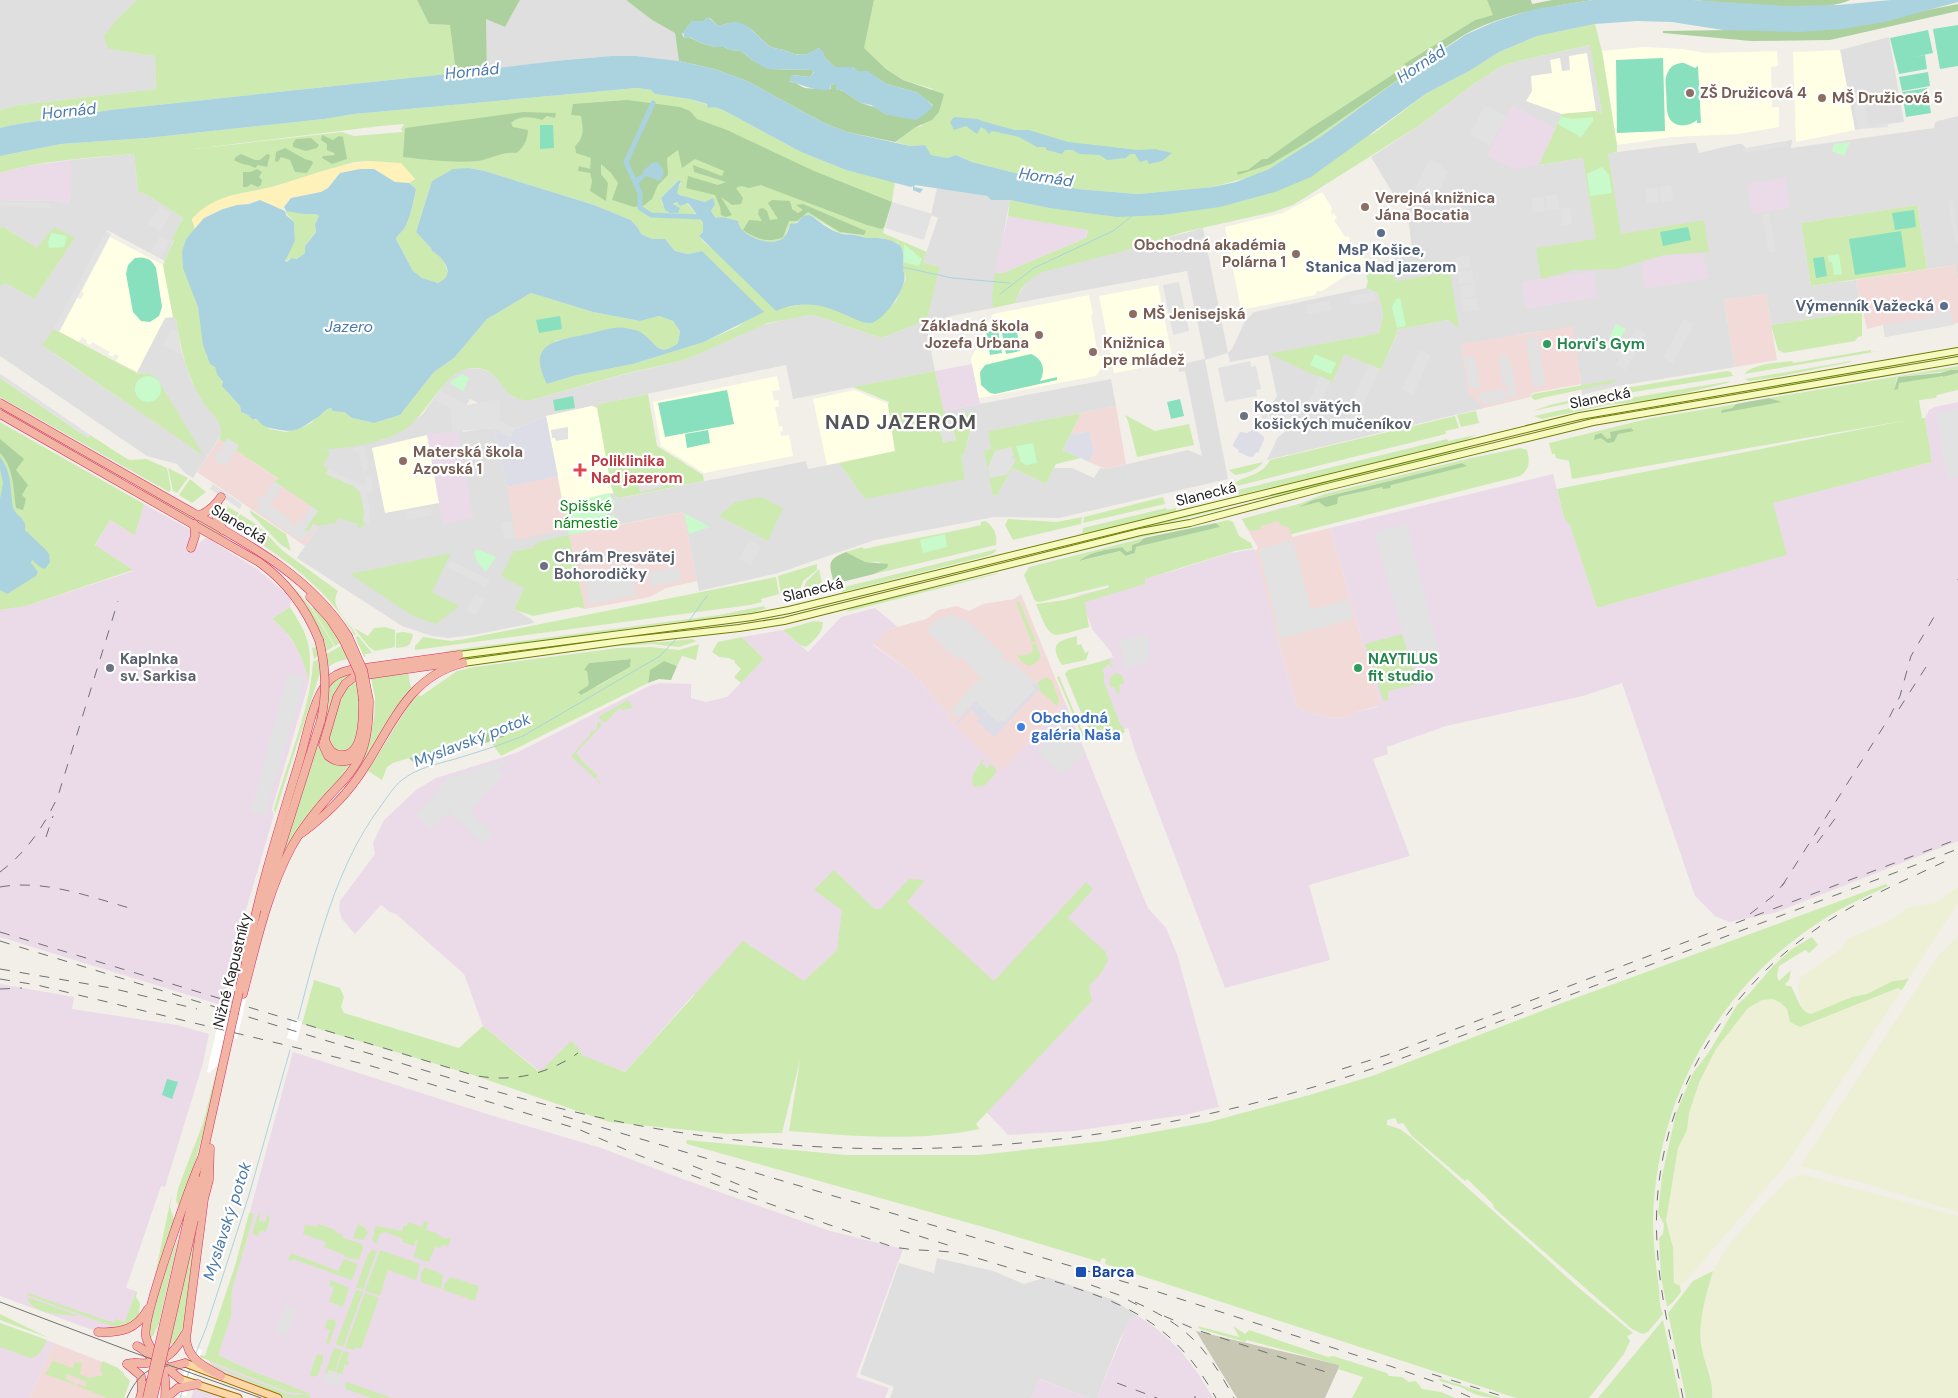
<svg xmlns="http://www.w3.org/2000/svg" width="1958" height="1398" viewBox="0 0 1958 1398" font-family="'DM Sans',sans-serif">
  <style>
    .residential { fill: #e0dfdf }
    .commercial { fill: #f2dad9 }
    .industrial { fill: #ebdbe8 }
    .education { fill: #ffffe5 }
    .construction { fill: #c7c7b4 }
    .farmland { fill: #eef0d5 }
    .grass { fill: #cdebb0; fill-rule: evenodd }
    .forest { fill: #add19e; fill-rule: evenodd }
    .sand { fill: #fff1ba }
    .park { fill: #c8facc }
    .pitch { fill: #88e0be }
    .parking { fill: #e2e2e2 }
    .plaza { fill: #dddde8 }
    .water { fill: #aad3df }
    .pier { fill: #fff }
    .lines { fill: none; stroke-linecap: round; stroke-linejoin: round }
    .stream { stroke: #aad3df; stroke-width: 1 }
    .canal { stroke: #aad3df; stroke-width: 5 }
    .secondary-casing { stroke: #707d05; stroke-width: 8 }
    .primary-casing { stroke: #a06b00; stroke-width: 9 }
    .trunk-casing { stroke: #dc2a67; stroke-width: 9 }
    .secondary { stroke: #f7fabf; stroke-width: 6 }
    .primary { stroke: #fcd6a4; stroke-width: 7 }
    .trunk { stroke: #f2b4a3; stroke-width: 8 }
    .tram { stroke: #707070; stroke-width: 1 }
    .rail { stroke: #707070; stroke-width: 1; stroke-dasharray: 10 10; stroke-linecap: butt }
    .trunk-bridge-casing { stroke: #dc2a67; stroke-width: 9; stroke-linecap: butt }
    .trunk-bridge { stroke: #f2b4a3; stroke-width: 8 }
    .education-dot { fill: #8d6e63; stroke: #fff; stroke-width: 2 }
    .service-dot { fill: #5c6f8a; stroke: #fff; stroke-width: 2 }
    .leisure-dot { fill: #2e9e5b; stroke: #fff; stroke-width: 2 }
    .worship-dot { fill: #6b7280; stroke: #fff; stroke-width: 2 }
    .health-dot { fill: #e0444e; stroke: #fff; stroke-width: 2 }
    .shop-dot { fill: #3f7fe0; stroke: #fff; stroke-width: 2 }
    .transit-dot { fill: #1a4fb4; stroke: #fff; stroke-width: 2 }
    .labels { text-anchor: middle; dominant-baseline: central; stroke-width: 4.5; stroke-linejoin: round; paint-order: stroke }
    .education-label { font-size: 15px; font-weight: bold; fill: #785e54; stroke: #fff; text-anchor: start }
    .service-label { font-size: 15px; font-weight: bold; fill: #4e5e75; stroke: #fff }
    .leisure-label { font-size: 15px; font-weight: bold; fill: #27864d; stroke: #fff; text-anchor: start }
    .street-label { font-size: 15px; fill: #222; stroke: #fff }
    .worship-label { font-size: 15px; font-weight: bold; fill: #5b616d; stroke: #fff; text-anchor: start }
    .health-label { font-size: 15px; font-weight: bold; fill: #be3a42; stroke: #fff; text-anchor: start }
    .park-label { font-size: 15px; fill: #0c8416; stroke: #fff }
    .shop-label { font-size: 15px; font-weight: bold; fill: #366cbe; stroke: #fff; text-anchor: start }
    .transit-label { font-size: 15px; font-weight: bold; fill: #164399; stroke: #fff; text-anchor: start }
    .water-label { font-size: 16px; font-style: italic; fill: #4a7aab; stroke: #fff }
    .district-label { font-size: 20px; font-weight: bold; letter-spacing: 1px; fill: #555; stroke: #fff }
  </style>
  <rect width="100%" height="100%" fill="#f2efe9"/>
  <g class="residential">
    <path d="M0,0h137l-19,18 -9,31 46,7 1,33 -137,16 -19,5z"/>
    <path d="M520,0h106l26,20 23,13 4,28 -43,-5h-25l-56,5 -68,9 -1,-52 19,9z"/>
    <path d="M1889,37l15,85 -17,2v-1l-32,7 -15,-80z"/>
    <path d="M1591,45l11,70 -40,-1 -22,51 85,-14 66,-8h5l3,10 39,-9h4l4,4 46,-8 -1,8 143,-20 1,-5 3,-2 20,-5v166l-3,-17 -28,4 -10,-64 -116,18 10,63 45,-6 6,31 -91,14 -5,-31 -42,6 11,67 -117,19 -36,9 -2,-21 -39,-43 -24,4 9,63 -259,62 11,-23 8,-6 -13,-2 -5,-19 9,-14 -9,-41 -38,7 -2,-9 -23,7 23,119 -169,39 -65,-1 -119,23 -97,33 -79,18 -16,-79 -92,18 -31,8 -28,10 -18,3 10,37 -10,21 17,10 3,4 -61,12 -25,3 -16,-2 -30,-10 -105,-68 31,-46 -49,-33 15,-28 44,-3 46,-9 38,-24 23,-32 12,-11 9,-4 16,1 11,5 20,23 15,4 94,-26 63,-15 74,-34 28,-7 23,-4 7,1 64,22 34,-13 25,-58 -17,-5 15,-44 -7,-3 6,-27 50,8 4,4h19l-17,90v18l-42,8 -25,9 9,46 -142,28 -7,-34 -187,39 -2,4 -5,-2 -46,10 -31,13 -15,-8v-21l-21,3 -9,-4 -7,12v21l23,-4 8,1 13,58 51,-11 5,28 46,-11h4l7,5 186,-37 2,8 31,-6 26,36 99,-44 11,-42 -30,5 -2,-7 168,-32 5,27 -127,25 2,19 -6,2 8,44 4,-1 16,-27 33,16 8,-16h18l22,10 6,-10 6,1 82,-19 14,6 -17,-85 -6,1 -1,-7 27,-6 -18,-88 -171,32 1,-7 10,-14 7,-6 9,-4 160,-44 25,125 4,-4 13,-28 9,-9 112,-24 12,5 5,22 -4,18 -57,11 59,26 16,-35 -1,-5 52,-10 -51,-39 -16,-18 11,-4 21,-4 -8,-60h-11l-23,-38 49,-32 52,-40 28,-18 18,-6z"/>
    <path d="M134,154l4,37 14,7 31,20 -11,20 2,1 -9,22 -58,-31 -54,101v22l149,101 -45,-76 -8,-5 -10,1 -2,-2 28,-55h8l3,3 5,30 10,30 10,19 19,24 3,7 -2,5 -28,43 -8,-5 -8,-9 -30,-8 -147,-100v-70l5,-4 29,17 41,-61 -38,10 -35,-22 -2,3v-29l58,1 9,3 4,-9v-35z"/>
    <path d="M937,1258l56,13 31,13 23,-7 67,23 24,16 -7,3 -11,20 -23,59h-8l-49,-19 -9,19h-141l4,-11 -34,-13 39,-111 35,10z"/>
  </g>
  <g class="commercial">
    <path d="M1955,265l3,17v41l-73,14 -2,-12 -16,4 -11,-49z"/>
    <path d="M1766,294l11,66 -42,7 -11,-67z"/>
    <path d="M1573,326l8,58 -49,9 -2,4 -47,11 -15,-15 -7,-49z"/>
    <path d="M1116,406l10,58 -20,5 -17,-7 5,-10 -4,-21 -19,3 10,-21z"/>
    <path d="M219,439l109,73 -23,34 -108,-74z"/>
    <path d="M558,476l10,53 -52,11 -9,-53z"/>
    <path d="M1285,507l7,30 38,-9 50,175 -2,3 -22,6 -10,6 -21,-1 -27,-8 -20,-68 -23,-90 3,-3 -16,-29z"/>
    <path d="M683,512l14,69 -31,7 -16,9 -65,12 -16,-74z"/>
    <path d="M1021,594l44,108 -63,70 -54,-53 2,-3 -39,-44 -38,-28 13,-14 40,-11 12,-9 19,-4 12,5 14,-7 31,-5z"/>
    <path d="M54,1343l64,25 6,5 -5,25h-89z"/>
  </g>
  <g class="industrial">
    <path d="M1512,105l44,24 -17,36 -25,4 -27,-13z"/>
    <path d="M71,160v35l-4,9 -9,-3 -58,-1v-27l27,-7z"/>
    <path d="M1785,177l4,31 -37,6 -4,-30z"/>
    <path d="M1008,216l80,13 -2,9 -83,35h-8z"/>
    <path d="M1702,252l7,26 -64,11 -4,-26 23,-8z"/>
    <path d="M1593,271l4,26 -71,12 -4,-27z"/>
    <path d="M972,364l8,40 -37,7 -8,-40z"/>
    <path d="M1958,402v439l-184,72 -45,9 -14,-6 -20,-20 -73,-213 -39,13 -137,30 -59,21 1,7 -15,5 37,97 -101,29 21,75 -105,28 -89,-234 -8,-26 -8,3 -20,-51 1,-19 12,-4 -2,-5 -19,-23 -12,-34 93,-24 57,-18 25,-4 23,92 20,68 27,8 21,1 10,-6 21,-5 3,-4 -50,-175 223,-54 11,44 6,6 27,84 189,-53 -14,-52 160,-41 -7,-44 4,-8 6,-3z"/>
    <path d="M458,432l15,86 -30,6 -17,-90z"/>
    <path d="M144,504l45,25 2,2 1,9 6,4 7,-6 6,1 9,7 37,23 25,21 9,10 -1,7 -18,12 11,9 16,23 4,8 6,23 -37,127 2,6 -34,115 -16,76 -224,-69v-327l26,-4 107,-35 -38,-25 15,-26 25,14z"/>
    <path d="M875,608l23,19 -12,3 -13,15 38,27 39,44 -2,3 54,52 63,-69 77,192 6,14 18,20 11,26 42,153 -35,8 -111,16 -65,4 -70,-74 -122,-72 -123,6 -68,77 -44,-17 -42,16 -56,-45 -19,-52 -68,-60 -6,-2 -9,-7 -26,29 -13,-15 -3,-9 1,-9 35,-47 -2,-11 11,-23 32,-30 20,-12 80,-25 135,-68 9,-2 31,1v14l15,4 21,-5 37,-38 -22,-22 41,-7 25,22 33,-35z"/>
    <path d="M0,984l74,13 -2,12 105,16 32,9 -6,29 -38,124 -4,-1 -35,102 10,3 -12,35 -26,6 -98,-36z"/>
    <path d="M293,1052l197,63 111,33 79,30 150,53 73,18 -47,128 33,11 -4,10h-607l-57,-22 -16,-20 31,-93z"/>
    <path d="M1138,1316l19,13 22,20 20,26 14,23h-116l30,-73 4,-6z"/>
    <path d="M0,1323l54,20 -24,55h-30z"/>
    <path d="M1039,1379l50,19h-58z"/>
    <path d="M195,1386l40,12h-44z"/>
  </g>
  <g class="education">
    <path d="M1644,47l38,2 23,4 72,-2 1,15 -7,1 1,40h7v20l-41,7 -66,3 -55,8 -15,-94z"/>
    <path d="M1840,50l15,80 -59,12 -3,-90z"/>
    <path d="M1587,53l9,58 -34,3 -36,-13 6,-10 -1,-15 21,-3 -2,-13 10,-2 2,13 8,-1 -1,-14z"/>
    <path d="M1322,192l10,16 -1,7 3,-2 3,5 -3,2 11,17 3,-1 2,4 -2,2 2,4 4,-2 12,18 -44,29h-5l-2,4 -74,15 -16,-83 58,-14z"/>
    <path d="M110,237l53,28 10,52 -8,1 -28,54 -21,-11 3,-5 -4,-2 -2,3 -2,-1 -3,-1 2,-3 -18,-10 -2,3 -4,-2 1,-3 -5,-3 -3,5 -20,-10 18,-34 4,1 3,-5 -2,-3z"/>
    <path d="M1158,285l15,77 -59,11 -15,-77z"/>
    <path d="M1089,295l4,19 -2,1 7,41h4l2,8 -8,12 -117,22 -8,-39 22,-45z"/>
    <path d="M777,376l3,14 -8,1 2,10 4,-1 1,6 -4,1 4,20 3,-1 1,5 -3,1 1,4 8,-1 4,21 -89,17 -43,-27 -8,-44z"/>
    <path d="M854,390l34,14 7,47 -68,14 -14,-66z"/>
    <path d="M592,406l5,2 16,85 -50,11 -17,-88z"/>
    <path d="M427,435l12,68 -54,10 -13,-65z"/>
  </g>
  <path class="construction" d="M1196,1331l144,34 -15,33h-88z"/>
  <g class="farmland">
    <path d="M1958,887v16l-49,75 -4,2 -12,1 -26,13 -15,3 -41,17 -10,-4 -3,-25 3,-8 41,-29 5,-9 42,-18 18,-13 28,-5z"/>
    <path d="M1958,936v276l-85,-26 -73,-20 138,-210z"/>
    <path d="M1898,988l4,2 -116,175 -100,116 -6,5 -4,-1 -2,-2v-17l-8,-45 3,-19 9,-54 9,-18 2,-17 5,-18 22,-46 32,-41 14,-8 11,-1 8,4 6,6 3,13 10,5z"/>
    <path d="M1801,1174l157,42v182h-246l-1,-21 -9,-27 -1,-13v-18l12,-48 13,-23 29,-34 32,-34z"/>
  </g>
  <g class="grass">
    <path d="M137,0h280l12,24 22,1 5,48 -346,37 -98,15 -12,3v-18l19,-5 137,-16 -1,-33 -47,-7 -4,-13 14,-18z"/>
    <path d="M874,0h613l7,15 -19,5 -70,44 9,7 -30,19 -61,45 -54,34 -19,8 -37,10 -75,7 -61,-5 -105,-27 -16,-7 -9,3 -16,-3 -7,-10 -14,1 -15,-4 21,-15 6,-1 11,-37 -30,-9 -17,-11 -23,-21z"/>
    <path d="M1595,24l7,27 15,94v7l-9,2 13,80 83,-14 5,32 -45,3 -48,14 -42,1 -33,9 -5,-31 60,-9 -13,-81 -44,7 23,-51 34,-3 6,3 -12,-69 -72,16 -18,6 -28,18 -52,40 -127,80 -20,7 -89,20 -53,17 -88,23c-12,5 -26,17 -27,31l-23,5 -1,-12 3,-23h8l83,-35 2,-8 -80,-14 2,-16 39,8 113,7 212,-82 53,-40 44,-23 28,-18 38,-16z"/>
    <path d="M637,88l14,2 5,4 34,5 33,11 78,42 45,18 49,12 -3,20 -9,31 44,19 -4,10 17,5 -13,51 -12,7 -34,13 -64,-22 -7,-1 -42,8 -83,37 -61,14 -96,27c-4,-1 -10,-2 -14,-4 -15,-8 -15,-28 -39,-29 -31,-2 -46,48 -73,63 -31,17 -73,19 -108,20l34,-1 2,3 -7,12 5,4 -1,5c26,12 42,13 36,47l3,2 -6,5 -3,-1 1,-3 -20,-6 -2,5 -19,3 -4,-2 -5,8 -3,-2 13,-19 -44,-30 5,-2 -60,-40c8,-15 -10,-27 -18,-40 -15,-25 -20,-51 -25,-79l-3,-3 -10,-52 11,-25 -2,-2 11,-20 -31,-20 -14,-7 -4,-37c-45,4 -91,6 -134,19v-17l61,-12 86,-6 177,-19 30,-5zM404,124l-3,5 2,3 -49,4 -12,-4 -148,17 187,-23zM369,161l32,4 14,14 -6,4 7,6c-2,11 -6,31 -12,40 -3,4 -6,5 -8,10l17,32c8,9 29,19 35,3 -3,-12 -5,-17 -16,-23l-1,-3 -15,-16 16,-51 37,-13 16,3 109,34 37,15 7,8 2,6 12,5h13l10,12 13,3 14,-3 49,66 -14,10 -33,15 -71,22 -56,11 -29,9 -6,-13 13,-30 48,-10 50,13 7,5 9,1 9,-7 2,-12 -7,-10 -14,-5 -19,5 -47,-9 -62,-19 -44,26 -33,39 -20,14 -34,43 -26,8 -22,-5 -8,-6 -13,-4 -9,4 -11,11 -8,4 -17,5 -16,-3 -12,-9h-5l-5,-5 -7,-3 -1,-6 -12,-13 -13,-26 -8,-10 -9,-50 -8,-24 -4,-7 -4,-25 4,-12 9,-9 -3,-11 37,-23 43,-9 82,-25zM679,180l2,3 -4,5v5c8,5 20,6 28,9l5,-1 3,7 -2,3 6,8 5,-2c16,10 39,33 60,22 5,-3 4,-8 8,-13 2,-2 15,-8 20,-11l29,18 19,2 10,3h14l16,5 5,9 -1,15 4,11 -10,23 -20,20 -31,-7 -16,-7 -23,-3 -19,3 -82,-64 -6,-7 4,-4v-9l-16,-20 -7,3 -3,-4 -4,3 6,2 -16,-1 -2,-8z"/>
    <path d="M1917,205l10,64 -116,17 -10,-63z"/>
    <path d="M289,210l15,4h12l3,2 -4,8 1,7 -11,15v7l-8,6 -7,-1 -4,4v-6l9,-15 -1,-19 -9,-10z"/>
    <path d="M2,226l35,22 17,-21 21,11 -41,61 -29,-16 -5,3v-57z"/>
    <path d="M1381,263l16,18 53,-9 9,56 -11,-8 -52,10 1,4 -16,36 -37,-16 -12,29 -63,-29 110,-21 4,-18 -5,-22 -12,-5 2,-7 -2,-5z"/>
    <path d="M1862,311v25l-4,1 -3,4 -71,12 -6,-3 -7,-25z"/>
    <path d="M54,329l85,45 10,-1 8,5 47,78 -162,-111z"/>
    <path d="M1871,350v2l9,-1 -136,23c12,-11 34,-11 48,-13l1,2z"/>
    <path d="M1954,354l-98,20 -117,19 2,-3z"/>
    <path d="M1851,361v1l-74,15 -28,4 -4,-2z"/>
    <path d="M1958,366v4l-61,7 -3,13 4,-7 45,-8 1,2 14,-4v17l-21,5 -1,3 -17,2 3,18h3l7,44 -159,41 14,52 -190,53 -27,-83 -6,-7 -7,-29 351,-69 -336,59 -3,-18 -13,-3 -1,-4h-3l-3,-11 98,-24 89,-15 -4,4 -10,2 58,-8 -11,-4z"/>
    <path d="M935,371l10,47 30,-6 -11,43 -3,1 4,23 -100,20 -26,-36 56,-12 -7,-46 1,-3 -36,-15z"/>
    <path d="M1727,371l4,1 2,4 -149,24 -51,11 17,-6 69,-16z"/>
    <path d="M0,378l88,60 2,-3 34,22 6,3 16,-1 21,9 4,21 -2,3 -169,-95z"/>
    <path d="M1617,379l-5,4 -70,15 -7,2 -4,-3 2,-3z"/>
    <path d="M1731,381l-4,2 -71,17 -49,5 -65,14 -8,-3 36,-8z"/>
    <path d="M648,394l9,52 46,29 1,6 -85,17 -5,-4 -3,-8 -14,-79 2,-3z"/>
    <path d="M0,406l122,70 1,2 -2,1 -121,-68z"/>
    <path d="M1476,411l3,12 -18,4 -4,-12z"/>
    <path d="M1081,413l-18,37 18,8 -25,6 -10,20 -33,-16 -16,27 -4,1 -9,-45 7,-2 -3,-18z"/>
    <path d="M1125,415l30,16 34,-7 5,21 -57,12 -9,-36z"/>
    <path d="M1455,416l4,12 -14,3 1,3 -213,53c3,-12 28,-8 37,-27z"/>
    <path d="M0,422l144,82 -9,31 -25,-15 -15,25 38,25 -107,36 -26,4z"/>
    <path d="M1515,434l-80,23 -190,48 62,-19z"/>
    <path d="M1476,435l-12,6 -32,9 -136,34 -24,3 -32,8 -6,-4 213,-52 1,2z"/>
    <path d="M1520,448l7,2c3,12 3,19 -7,26l-205,52 -23,6v3l-3,-10 -9,-2 -1,-4 -18,5 1,3 -11,2 -5,-4 -4,-8 57,-15 25,-10 147,-36zM1462,463l4,3 -128,31 -2,7 -17,-2 -17,4 11,-6z"/>
    <path d="M1263,462c-6,9 -17,11 -28,13l-6,-5z"/>
    <path d="M168,468l20,10 -11,15 -4,-2z"/>
    <path d="M190,479l16,13 -14,11 -13,-8z"/>
    <path d="M142,488h2l81,47 -2,2 -81,-46z"/>
    <path d="M761,497l22,11 -15,33 -49,-25 16,-14z"/>
    <path d="M1163,497l2,7 -82,19 1,-6z"/>
    <path d="M223,506h3l13,7 -8,12 -6,-2 -7,-9 2,-5z"/>
    <path d="M1222,507v2l-193,47z"/>
    <path d="M1166,508l1,2 9,-2v3c-33,13 -68,19 -103,24l9,-2 1,-5z"/>
    <path d="M250,510l36,24 5,17 -11,-7 -29,-30z"/>
    <path d="M240,514l17,11 26,26 55,40c-10,17 12,30 18,44l-21,11 -23,-38 2,-1 20,22 6,11 13,-8c-28,-45 -73,-78 -119,-104v-3z"/>
    <path d="M1082,517l-1,7 -68,16 -8,-15 3,-6 49,3z"/>
    <path d="M1224,517l-24,7 -169,38 112,-28z"/>
    <path d="M1228,520l5,2 6,14 12,7 2,5 -18,3 -90,28v5l-60,18 4,25c-39,10 -37,17 -53,-23l29,-4 43,-12 1,-3 -69,17 -5,-1 -11,-26 5,-8 115,-29 -4,4 -8,3v5l-5,2 -5,-5 -28,6 -14,8 41,-10 6,5 8,-3 1,-6 83,-20 -3,-4z"/>
    <path d="M985,521c8,4 13,14 11,24l-122,29 13,-6 -8,-6h-14l-19,-10 16,-5 2,2c39,-9 79,-15 117,-24v-3z"/>
    <path d="M569,535l16,74 -7,-2 -45,9c-6,-3 -13,-3 -19,-7l10,-21 -23,-12 13,-25 18,-3 6,-6z"/>
    <path d="M997,549l-4,5 -10,3 -140,35 -7,-3z"/>
    <path d="M451,553l-19,39 27,14 -23,18 -23,-8 -63,-42z"/>
    <path d="M817,564v6l-14,11 -3,9 -19,5 -3,-19z"/>
    <path d="M819,569l3,14 -5,2v3l-13,1 2,-7z"/>
    <path d="M998,573l-1,1 -151,38 7,-5z"/>
    <path d="M776,577l3,17 -18,5 1,3 -12,3 -335,45v-4l8,-9 28,4 14,-2z"/>
    <path d="M286,579l24,27 24,40 -20,13 -2,-11 12,-3 -2,-9 -17,-33z"/>
    <path d="M1019,601l17,40 -4,2 -16,-41z"/>
    <path d="M764,606l1,2 5,-1 -14,5 -38,5v2l-40,3 -211,29 -21,1v-1l273,-36z"/>
    <path d="M290,607c19,30 22,38 19,75 -6,-26 -16,-47 -37,-63z"/>
    <path d="M814,621l9,1c0,10 -9,19 -17,25l-6,-2 -17,-15z"/>
    <path d="M385,627l10,3v17l-20,4 -6,-4 -15,-19 14,8 6,-8z"/>
    <path d="M675,631l-1,2 -261,33 71,-12z"/>
    <path d="M404,632l9,2c-3,14 -4,12 -17,14v-15z"/>
    <path d="M1402,634l15,50 -29,7v10l-5,-1 -18,-56z"/>
    <path d="M358,636l14,17 -7,1v3c-19,2 -34,3 -46,19l-44,138 -1,-5c13,-47 36,-98 39,-147z"/>
    <path d="M1077,636v9l4,-1 4,9 4,-2 -3,9 -24,5c-13,-21 -5,-24 15,-29z"/>
    <path d="M742,637l22,22 -23,24 -7,-6 7,-8 -6,-6v-2l-6,-3 -10,-1 -7,-5 6,-10z"/>
    <path d="M691,639l6,2 -18,6 -27,-3 -34,2 -144,18 -18,4 -13,8 13,-9 11,-3 150,-20 46,-2z"/>
    <path d="M1036,643l5,14c-10,12 -16,11 -25,-3l5,2 10,-3 2,-4 -1,-4z"/>
    <path d="M699,644l-3,16 -14,-4 -5,10 -13,-5 -14,9 -2,13 -147,73 -10,-14 13,-5 -13,-5 -98,31 -6,4 -5,13 -14,-9 42,-68 8,-8 3,1 36,-25 17,-4 144,-19 33,-1 28,3zM631,659l-1,8 -32,19 -20,6 12,-7 -3,-14 2,-8z"/>
    <path d="M1110,659l3,9h-1l-3,-4 -7,6 2,3v9l15,40 6,9 -3,4 -25,5 -3,-1 -4,-5 -25,-60 3,-4z"/>
    <path d="M408,671l2,13 2,4 -18,25 -41,67 -2,-1 3,-6c13,-27 24,-49 20,-80l-14,12c-1,18 0,35 -15,48l-11,-3 -6,-10c6,-19 8,-48 27,-59 9,-5 41,-8 53,-10z"/>
    <path d="M351,673l1,1 -10,8 -8,14 -14,45v6l4,9 27,7 -71,99 44,-140 -9,-3c7,-24 12,-38 36,-46z"/>
    <path d="M1116,673l6,2 3,9h-5l-1,12 -5,-9h-4c-2,-6 1,-12 6,-14z"/>
    <path d="M1059,676l26,62 -1,2 -27,-63z"/>
    <path d="M1046,677l6,4 7,19 -2,6 -19,-17 2,-2 -4,-3z"/>
    <path d="M628,700l5,8 -11,2 -3,-2 -14,15 -7,-6z"/>
    <path d="M598,721l4,4 -26,28 7,9 15,14 -2,2 5,5 -2,3v-4l-28,-26 19,-21v-3l6,-2z"/>
    <path d="M982,760h3l-3,3 5,5 3,-4 6,5v4l-12,13 -11,1 -1,-10z"/>
    <path d="M834,870l41,39h6l28,-30 16,1 -18,22 87,79 92,-99 7,7 -25,29 38,34 2,8 -6,12 -13,14 3,15 -116,123 4,5c-63,13 -128,7 -191,2l11,-71 -18,73 -55,1 -118,-12 -136,-47 -171,-51 12,-44 26,8 4,9 -3,10 3,6 115,35 24,-22 55,45 5,-2 28,-28 8,8 3,6 43,17 118,-131 61,40 33,-31 5,-40 -28,-20z"/>
    <path d="M1886,884l2,2c-21,10 -44,20 -64,33 -104,65 -168,180 -171,301 0,23 3,46 6,68 1,9 0,19 4,26l-15,18 -6,2 -10,-5 -138,-121 -1,-4 -26,-25 -2,2 -53,-45 -9,-13 -5,1 -3,-6 -8,2v5l13,4 12,9 167,150 54,45 -6,3 3,5 -6,13 -35,44h-73l-411,-134 1,-5 -4,-1 -2,4 -113,-34 -300,-84 -1,-2 1,-2 158,15h134l125,-14 105,-19 104,-28 59,-18 198,-76z"/>
    <path d="M1812,937l6,8 -9,8 -4,-3 -26,16 -2,10 2,5 12,-11 -2,10 -4,4 2,2h4c6,10 8,25 20,28l41,-17 15,-3 26,-13 11,-1 5,-2 -7,12 -4,-2 -98,39 -10,-5 -3,-13 -6,-6 -8,-4 -11,1 -14,8 -32,41 -17,34 -10,30 -2,17 -9,18 -12,73 7,27 1,35 6,3 1,6 -8,10 -6,5 -6,-30 -2,-39 4,-4 1,-10 -6,-11 4,-37 14,-63 17,-40 16,-21 28,-47 11,-10 24,-28 20,-18z"/>
    <path d="M218,1065h2c-11,49 -24,97 -40,144l-4,-8 2,-12 25,-66z"/>
    <path d="M172,1193l-2,14 5,16 -20,52z"/>
    <path d="M201,1204l-17,122 -10,20 -4,-3z"/>
    <path d="M260,1212l-1,9 6,1 3,-8 2,5 -4,13 -6,-1 -2,5 -6,-2 5,-17z"/>
    <path d="M249,1213l5,1 -22,76 -1,26 -13,39 29,14 64,25 -23,-2 -88,-35 1,-2 4,1 31,-93z"/>
    <path d="M424,1221l4,1 -2,8 10,3 7,5h8l-3,8 -6,-1 -2,3 -5,-1 -6,15 -15,-5 4,-16 -2,-1 -2,6 -12,-4 1,-3 -18,-7 -5,2 -4,10 -4,-5 4,-13 27,5v-5h4l1,-4 14,5z"/>
    <path d="M318,1224l18,6 -1,2 8,3v3l19,6 1,4 -4,12 -14,-3v-2l-21,-8 2,-5 -23,-8 2,-9 12,2z"/>
    <path d="M358,1224l7,4 3,5 -5,7 -10,-2z"/>
    <path d="M177,1240h1l-2,10 -17,73 -6,13 -4,2c-1,-26 19,-72 28,-98z"/>
    <path d="M372,1250l5,1 -14,39 -7,-3 12,-33z"/>
    <path d="M380,1250l40,14 -4,16 -28,-10 -8,26 -15,-5z"/>
    <path d="M291,1253l47,18 6,-12 14,5 -6,16 -59,-21 -1,2 -4,-1z"/>
    <path d="M425,1267l17,7 1,2 -2,13 -20,-7v-10z"/>
    <path d="M1713,1271c-7,26 -16,51 -11,78 3,17 12,31 10,49h-26l-18,-85 25,-32z"/>
    <path d="M451,1277l28,9 -4,15 -32,-11 2,-7z"/>
    <path d="M331,1280l18,8 -6,19 -14,-5 5,-15 -5,-2z"/>
    <path d="M356,1290l7,2 -20,55 -7,-3z"/>
    <path d="M136,1291l1,1 -1,5 4,6 -1,12 -15,12 -7,1 -90,-33 1,-2 86,30 1,-4 10,3z"/>
    <path d="M365,1293l14,5 -18,51 -6,-2 -1,3 -9,-2z"/>
    <path d="M27,1297l50,18 -1,1c-15,-2 -44,-1 -49,-19z"/>
    <path d="M298,1306l37,14 1,4 -7,20 -3,-1 4,-13 -5,-2 2,-8h7z"/>
    <path d="M0,1314l49,24 -49,-18z"/>
    <path d="M1663,1320l17,78h-82z"/>
    <path d="M0,1323l47,17c-4,8 -7,17 -17,18l-30,-11z"/>
    <path d="M1198,1326l41,11 -6,-11 12,8 4,-4 79,27 5,-1 54,17 2,3 13,1 7,5 7,-1 6,8 19,3 14,6h-103l11,-21 -25,-8 1,-4 -92,-25 -2,2 -45,-13z"/>
    <path d="M334,1348l8,2 -7,22 -6,-2 -2,4 -2,-1z"/>
    <path d="M343,1351l6,2 -2,7 2,2 -1,4 -3,-2 -3,11 -6,-3z"/>
    <path d="M317,1354l6,1v5l-5,15 -6,2 -2,-3z"/>
    <path d="M53,1361l20,7 2,-6 7,1 -2,11 10,4 13,-3 -3,-5 3,-9 15,7 12,13 -6,17h-17l-30,-12 1,-2 8,3 1,-5 -20,-8 -2,5 10,4v2l-30,-11z"/>
    <path d="M203,1361l88,34 14,-1 6,2 -1,2h-24l-44,-20 -41,-16z"/>
    <path d="M1439,1378l62,20c-15,0 -25,-2 -38,-10 -5,-2 -17,-5 -23,-7z"/>
    <path d="M346,1382h1l45,16h-21l-25,-9 -1,-3z"/>
  </g>
  <g class="forest">
    <path d="M417,0h103l-15,27 -19,-8 1,51 -31,3 -6,-48 -21,-1z"/>
    <path d="M626,0h248l-10,48 22,21 17,11 41,14 -5,18 -7,8 -16,7 -21,15 -48,-10 -23,-9 -77,-42 -33,-12 -35,-8 -4,-28 -23,-13zM707,18h3l8,8c9,-2 14,-5 23,-2 12,3 20,17 30,23 5,2 11,2 16,4 13,6 19,5 32,-3l6,10 10,9h18l4,4h10l19,13 30,8 17,13 -16,14 -32,-5 -8,-6 -16,-5 -18,-12 -7,-2v-5h-2l-3,1v4c-9,0 -18,0 -26,-1 -6,-2 -8,-6 -15,-6l2,-7 18,2 4,-6 -2,-1 -43,-1 -17,-9 -11,-9 -10,-1 -7,-3h-9l-14,-4 -12,-6 -5,1 -2,-4 10,-13h12z"/>
    <path d="M1487,0h44l1,4 20,-4h41c-44,7 -89,13 -129,35 -17,10 -33,24 -50,36l-10,-7 71,-44 18,-5z"/>
    <path d="M1693,0h157c-32,15 -118,3 -157,0z"/>
    <path d="M1958,4v7l-128,29 -79,1 -88,-8v-2l129,-2 110,-14z"/>
    <path d="M1403,68l6,4 -98,68 -40,24 -33,11 -1,-3 11,-2 14,-11h5l42,-30z"/>
    <path d="M627,100l53,7 10,4 7,8 30,11 87,41 78,31 -8,25 -2,2 -15,-4 -106,-40 -12,3 -8,-2 -5,2 7,10 -2,6 -9,1 -11,-8 11,18 -6,2 -5,-2 -1,-8 -5,-12 -29,-7 2,-12 30,9 8,-3 -32,-10 -1,-7 29,11 2,-5 -29,-12 -13,9 -4,-18 -11,8 1,17 -10,10 -6,14 -9,7 -9,1 -22,-7 6,-17 -7,-10 -10,-9v10l7,9 -2,18 -16,-10 2,-10 -2,-8 -12,-2 1,-5 11,3 1,-11 -15,-5 -1,-7c10,-9 8,-17 6,-30l-10,-1 2,-11z"/>
    <path d="M523,112l33,1 -1,5 -8,-2 -5,4c-11,-3 -22,-5 -31,3l2,4 15,3c0,9 -5,19 -12,23 -12,-2 -25,6 -38,8 -24,2 -51,-1 -75,-4l2,-29z"/>
    <path d="M322,135l11,5 6,-4 4,1 4,22 -15,5 -10,-6 1,-2 12,-1 -1,-2 -7,-3v-6l-6,-4z"/>
    <path d="M311,138l8,7 -2,3 -11,3 -13,-4v-4l3,-4z"/>
    <path d="M285,148l20,11 7,2 1,2 -6,10 -12,-1 -5,-12 -9,-3 -3,5 -3,-1 1,-9z"/>
    <path d="M241,154l14,6h5l7,-6 3,1 -3,12 -9,-2 -3,3c-6,-4 -14,-3 -21,-8l2,-3z"/>
    <path d="M257,169l5,3 -3,5 3,3 -1,5 -3,2 -7,-3 -4,3h-4v-15h7z"/>
    <path d="M772,200l18,1 2,8 6,4 5,-3 -7,-5 7,-1 63,27 -2,4 -24,-3 -32,-20 -11,9h-8l-6,16c-15,7 -28,1 -40,-7l6,-10 13,1 -4,-7 1,-5 4,-1 4,3 3,9 8,-1 -10,-16z"/>
    <path d="M1951,370h7v3l-15,4v-1l-44,7 -1,6 -4,1 4,-13 42,-4z"/>
    <path d="M1769,398l13,4 -61,11 1,-3 10,-2 4,-4z"/>
    <path d="M1631,428l3,3 -16,3 -4,8 -6,1 -7,-5 -7,2 1,-5 6,-2 6,6 4,-1 -1,-6z"/>
    <path d="M0,439l24,20 -8,11 12,15 -6,10 4,4 -3,11 -7,-2c-3,-20 -2,-40 -16,-55z"/>
    <path d="M1462,463l5,3 -76,19 -1,3 -7,1 -1,-2 -44,10 -1,7 -11,3 -7,-5 -20,5 14,-7z"/>
    <path d="M1216,523l4,4 -84,20 -1,6 -9,3 -6,-5 -41,10c11,-10 29,-11 43,-14l5,5 5,-2v-5l8,-3 4,-4z"/>
    <path d="M846,552l19,10 23,2 -1,4 -13,6 -40,10c-4,-19 -9,-24 12,-32z"/>
    <path d="M631,659l-1,8 -49,28 -3,-3 11,-7 -2,-14 -3,-1 5,-7z"/>
    <path d="M664,661l13,5 -6,14 -12,-1 -11,4 2,-13z"/>
    <path d="M491,732l13,1v4l-88,28 -7,-7z"/>
  </g>
  <path class="sand" d="M369,161l32,2 14,16c-14,11 -28,-2 -41,-10l-40,11 -6,8 -7,4 -30,6 -10,11 -22,-9c-21,8 -51,6 -64,30l-3,-11c6,-7 15,-14 24,-18 18,-8 38,-9 56,-14 32,-9 64,-23 97,-26z"/>
  <g class="park">
    <path d="M1561,117l13,2 19,-2v4l-12,16 -23,-13z"/>
    <path d="M1850,142l-6,14 -12,-5 2,-7z"/>
    <path d="M1602,167l7,8 3,18 -22,3 -3,-22z"/>
    <path d="M51,233l16,3 -3,11 -15,1 -1,-6z"/>
    <path d="M904,244l18,15 -3,7 -16,-4z"/>
    <path d="M1839,254l3,20 -8,1 -2,-13h-3l-1,-6z"/>
    <path d="M1400,298l6,28 -9,2 -5,-21 4,-8z"/>
    <path d="M1616,324l10,5 -8,14 -9,-5z"/>
    <path d="M1315,354l21,9 -5,11 -21,-9z"/>
    <path d="M462,374l7,4 -6,13 -12,-7 -1,-2z"/>
    <circle cx="148" cy="389" r="13"/>
    <path d="M1033,443l4,20 -11,2 -5,-3 -5,-16z"/>
    <path d="M609,493l7,10 -11,2 2,11 7,-1 3,10 -48,10 -6,-31z"/>
    <path d="M684,513l26,14 -21,7z"/>
    <path d="M945,534l2,13 -24,6 -3,-13z"/>
    <path d="M477,549l19,8 -10,15 -9,-10 -3,-11z"/>
  </g>
  <g class="pitch">
    <path d="M1958,25v41l-18,3 -7,-40z"/>
    <path d="M1928,30l5,23 -19,4 11,-2 2,14 -28,5 -9,-36z"/>
    <path d="M1663,58l2,73 -48,2 -1,-73z"/>
    <path d="M1684,63l11,5 3,-2 3,57h-4v-3c-9,8 -25,8 -29,-5 -2,-7 -1,-16 -2,-24 0,-6 -2,-13 2,-19 3,-7 9,-9 16,-9z"/>
    <path d="M1928,72l2,14 -28,5 -3,-14z"/>
    <path d="M1927,88l4,25 -25,4 -4,-25z"/>
    <path d="M540,125h13l1,23 -14,1z"/>
    <path d="M1914,210l2,17 -21,3 -3,-17z"/>
    <path d="M1688,227l3,13 -28,6 -3,-14z"/>
    <path d="M1901,231l5,36 -51,8 -6,-36z"/>
    <path d="M1824,257l3,19 -11,2 -3,-20z"/>
    <path d="M135,258c10,-2 17,1 21,10l6,39 -3,9 -9,6 -9,-1 -8,-9 -7,-38 2,-9z"/>
    <path d="M560,316l2,13 -23,4 -3,-13z"/>
    <path d="M1013,323l3,2 4,26 -14,3 -5,-26 1,-3z"/>
    <path d="M998,330l4,23 -12,2 -4,-23z"/>
    <path d="M1031,354c12,5 15,16 9,27l17,-4v3l-62,14 -5,-1 -9,-8 -1,-13 5,-7z"/>
    <path d="M727,390l7,34 -69,13 -7,-34z"/>
    <path d="M573,396l2,12 -20,3 -2,-11z"/>
    <path d="M1180,399l4,17 -13,3 -4,-17z"/>
    <path d="M708,430l2,13 -23,5 -2,-14z"/>
    <path d="M167,1079l11,3 -6,17 -10,-4z"/>
  </g>
  <g class="parking">
    <path d="M1865,104l4,21 18,-3 1,5 -30,2 -4,-23z"/>
    <path d="M1485,105l21,11 -16,30 -20,-12z"/>
    <path d="M1787,142l1,4 -45,7 -1,-4z"/>
    <path d="M1429,159l11,5 8,8 -16,35 -21,-10z"/>
    <path d="M1671,185l2,15 -12,2 -2,-15z"/>
    <path d="M1657,187l2,15 -12,2 -2,-15z"/>
    <path d="M1557,194l3,15 -12,1 -3,-14z"/>
    <path d="M1543,196l2,15 -12,2 -2,-15z"/>
    <path d="M1952,200l6,37v7l-2,1 -8,-44z"/>
    <path d="M0,202l52,1 -2,5 -50,-2z"/>
    <path d="M892,202l40,12 -8,26 -39,-12z"/>
    <path d="M160,206l11,8 -11,18 -12,-8z"/>
    <path d="M1570,207l2,17 -10,2 -2,-17z"/>
    <path d="M1769,213l7,39 -7,1 -7,-39z"/>
    <path d="M106,231l5,3 -34,64 -18,34 -5,-3z"/>
    <path d="M160,236l10,5 -9,16 -10,-5z"/>
    <path d="M1469,255l2,12 -14,3 -2,-12z"/>
    <path d="M1472,270l2,12 -15,2 -2,-12z"/>
    <path d="M1179,282l10,49 -16,4 -10,-50z"/>
    <path d="M1474,284l2,12 -14,2 -2,-12z"/>
    <path d="M1374,292l2,9 -24,4 -2,-8z"/>
    <path d="M1476,298l2,12 -14,2 -2,-12z"/>
    <path d="M1329,301l2,9 -24,4 -1,-9z"/>
    <path d="M1951,311l3,14 -69,12 -2,-12 49,-8v-4z"/>
    <path d="M1684,318l10,6 -21,39 -10,-5z"/>
    <path d="M1636,328l10,5 -20,37 -10,-5z"/>
    <path d="M172,329l6,4 2,21 -17,-9z"/>
    <path d="M1538,337l7,48 -12,2 -7,-48z"/>
    <path d="M1420,350l11,5 -18,40 -11,-5z"/>
    <path d="M1507,355l1,6h3l6,36h-11l-1,4 -21,3 -6,-7 3,-4 22,-4 1,4 3,-1v-6h-4l-4,-30z"/>
    <path d="M1475,356l5,33h-5l-6,-3 -5,-29z"/>
    <path d="M1250,361l1,6 5,-1 5,23 -5,1 1,6 -32,6 -7,-34z"/>
    <path d="M1369,364l11,5 -17,37 -11,-5z"/>
    <path d="M0,374l11,7 79,54 -2,3 -88,-60z"/>
    <path d="M1320,376l11,5 -16,37 -11,-5z"/>
    <path d="M439,390l28,15 33,-6v22l15,8 -5,8 -20,-9 -38,4 -1,-23 -18,-10z"/>
    <path d="M1264,400l7,30 -5,2 -8,-31z"/>
    <path d="M1287,401l5,22 -13,3 -5,-22z"/>
    <path d="M1958,409v68l-11,2 -11,-66z"/>
    <path d="M951,418l5,22 -13,3 -5,-22z"/>
    <path d="M568,427v12l-12,2 -1,-3h-3l-1,-8z"/>
    <path d="M227,438l12,8 -6,10 -12,-8z"/>
    <path d="M364,446l5,22 -5,5 -5,-20 -6,-2v-3z"/>
    <path d="M1011,447l3,9 -3,1 5,3 -9,15 -17,3 -2,-11 7,-16z"/>
    <path d="M220,449l12,8 -7,10 -12,-8z"/>
    <path d="M328,469l38,17 -1,-9 7,-1 1,15 -6,2 3,19 -1,11 -6,-1 1,-9 -4,-22 -5,-4 -29,-13z"/>
    <path d="M659,472l3,15 -22,5 -4,-15z"/>
    <path d="M274,481l8,6 -12,18 21,15 -2,3 5,3 5,-7 3,2 9,-15 7,5 -13,19 3,2 6,-8 3,2 -7,9h-4l-5,6 -44,-30 3,-7 -4,-4 2,-3 4,2z"/>
    <path d="M213,484l29,20 -2,5 -30,-20z"/>
    <path d="M431,507l1,8 -24,5 -2,-8z"/>
    <path d="M511,521l4,17 -10,2 -4,-17z"/>
    <path d="M1407,524l33,132 -29,7 -37,-131z"/>
    <path d="M749,540l12,6 -10,19 -12,-6z"/>
    <path d="M1293,540l18,70 37,-11 5,20 -73,20 -21,-90z"/>
    <path d="M450,560l40,20 -4,7 -39,-20z"/>
    <path d="M679,567l2,14 -30,5 -3,-13z"/>
    <path d="M631,572l5,23 -47,10 -4,-23z"/>
    <path d="M475,594l10,5 -9,16 -10,-5z"/>
    <path d="M955,614l1,3 6,3 3,-2 39,37 -2,2 7,7 3,-3 22,21 -2,3 4,4 -32,33 -5,1 -26,-21 -15,16 -7,-8 27,-30 3,2 2,-2 -22,-23 -3,3 -32,-30 11,-11 2,2v-3z"/>
    <path d="M1147,634l2,7v21l-24,6 -6,-28z"/>
    <path d="M288,674l15,3 -3,22 -35,116 -14,-4z"/>
    <path d="M1064,719l22,35 -11,8 -13,14 -26,-24z"/>
    <path d="M508,759l-10,11 6,5 -34,36 23,22 -10,11 -35,-32 -17,18 -15,-15 32,-37z"/>
    <path d="M285,1305l12,5 -10,26 -12,-4z"/>
    <path d="M329,1370l12,5 -3,6 3,2 -2,5 -15,-6 1,-3 -2,1 2,-7 2,1z"/>
  </g>
  <g class="plaza">
    <path d="M546,416l12,60 -51,11 -13,-58 16,8 5,-8z"/>
    <path d="M1254,429l10,8v3l-6,13 -2,-1 -3,5h-3l-12,-5 1,-2 -6,-4v-2l7,-12 7,1z"/>
    <path d="M1090,431l4,21 -5,10 -26,-12 8,-16z"/>
    <path d="M1034,682l6,6 -46,49 -17,-16 3,-3 -9,-8 -13,14 -2,-1 20,-22 22,22 3,-3 3,2 31,-33 -4,-4z"/>
  </g>
  <g class="water">
    <path d="M1593,0h100l93,6 52,-1 53,-5h67v2l-74,20 -42,7 -42,3 -77,-2 -51,-8 -35,-1 -42,3 -58,12 -38,16 -28,18 -44,23 -116,84 -36,15 -55,15 -58,8 -45,2 -68,-9 -39,-8h-19l-4,-4 -72,-11 -1,2 9,2 -3,4 -7,-3v-4l-2,1 -65,-17 -45,-18 -78,-42 -9,-3 -6,1 -1,-4 -17,-5 -35,-5 -4,-4 -14,-2 -283,26 -30,5 -177,19 -86,6 -61,12v-28l12,-3 98,-15 346,-37 99,-12 56,-5h25l43,5 35,8 33,12 77,42 23,9 63,14 15,-1 6,10 16,3 9,-3 16,7 105,27 61,5 75,-7 23,-5 33,-13 54,-34 61,-45 81,-55 29,-13 41,-13z"/>
    <path d="M708,17l10,9c8,-2 15,-5 23,-3 8,2 23,20 30,24 5,2 11,2 16,4 14,7 19,4 32,-3l4,3 2,7 10,9h18l4,4h11l18,13 30,8 9,6 8,9 -9,8 -8,5 -23,-4 -8,-2 -14,-9 -10,-2 -18,-12 -7,-2v-4l-2,-1 -3,1 -1,5c-16,1 -27,-5 -41,-9l3,-6 18,2 4,-5 -2,-2 -45,-1 -15,-9 -11,-9 -10,-1 -7,-3h-9l-14,-4 -11,-6 -6,1 -1,-6 9,-11h12z"/>
    <path d="M954,117l24,2 4,2 33,9h14l39,12 70,8 17,-1 17,4 -10,8 -13,3 -2,-4 -7,2 -5,-8h-5l-4,4 -19,2 -7,-5 -21,-1 -6,-4h-8l-3,4 -15,-4 -2,-3h-8l-18,-10 -27,-6 -4,3 -2,-4 -5,-3 -4,7 -11,-8 -12,4 -4,-8z"/>
    <path d="M657,162c7,6 9,11 3,19l-14,-5 -9,9 -3,-6 9,-5v-3l9,-8z"/>
    <path d="M469,168l16,3 109,34 37,15 7,8 3,6 11,5h13l10,12 13,3 14,-3 62,61 -60,30 -71,22 -56,11 -30,9c-21,-41 8,-43 40,-50 12,-2 27,-8 38,-6 5,1 12,2 15,4 17,10 17,27 38,11l2,-12 -7,-10 -14,-5 -19,5 -47,-9 -62,-19 -44,26 -33,39 -20,14 -34,43 -26,8 -22,-5 -8,-6 -11,-1 -2,-3c-7,2 -8,5 -13,9 -18,11 -20,17 -43,12 -6,-1 -14,-3 -17,-9l-3,-1 -2,1 -5,-5 -7,-3 -1,-6 -18,-20 1,-4 -6,-8 -2,-7 -5,-3 -7,-19 -5,-38 -15,-39 -1,-17 4,-12 18,-21 19,-9 14,-4 12,-1 11,-4 25,11 1,4 8,7 1,19 -10,20 2,1 4,-4 6,1 8,-6v-7l11,-14 -1,-8 4,-8 -3,-2h-12l-18,-3 -2,-4 7,-9 30,-6 7,-4 12,-15 20,-4h14l21,13 14,1 7,6c-2,10 -6,31 -12,40 -3,4 -6,5 -8,10l17,32 9,7 16,5c19,-8 6,-25 -6,-32l-1,-3 -15,-16 16,-51 21,-12z"/>
    <path d="M679,180l2,2 -2,3 -2,8 3,2 25,7 8,-4 2,6 -4,7 5,7 6,-1 16,4c1,15 34,27 45,17 4,-3 6,-9 7,-14l7,-1 6,-7 7,-1c9,6 19,15 29,18 4,2 11,1 15,2 5,0 10,3 15,3 10,0 20,0 29,6 9,6 3,20 6,29 5,13 -21,49 -33,50 -9,1 -17,-5 -25,-8 -24,-11 -45,-15 -70,-4l-77,-75 4,-4v-9l-15,-20 -8,3 -3,-4 -4,2 7,4 -2,5h-8l-5,-3 -4,-12z"/>
    <path d="M0,457c12,15 10,32 13,50 3,11 14,10 12,23l20,19 4,5 1,8 -5,7 -5,-2 -8,-7 -1,3 7,9 -2,4 -29,18 -7,-4v-91l3,-16 -3,-14z"/>
  </g>
  <g class="pier">
    <path d="M353,633l16,35 6,32 -16,1 -6,-31 -13,-29z"/>
    <path d="M226,988l8,2 -16,75 -9,8 -2,-1z"/>
    <path d="M235,991l12,4 -10,44 -12,-4z"/>
    <path d="M292,1019l10,3 -5,19 -10,-3z"/>
    <path d="M192,1347l10,3 -16,46 -9,-3z"/>
  </g>
  <g class="lines">
    <g class="stream">
      <path d="M902,267l50,11 58,5"/>
      <path d="M1000,294l34,-26 79,-37 19,-15"/>
      <path d="M688,622l19,-26"/>
      <path d="M298,1019c19,-73 37,-151 82,-212 7,-9 13,-20 22,-27 15,-12 35,-16 53,-21 23,-7 46,-14 68,-23l137,-80 17,-18"/>
      <path d="M195,1355l11,-27 43,-133 41,-145"/>
      <path d="M187,1378l3,-10"/>
      <path d="M180,1398l3,-9"/>
    </g>
    <path class="canal" d="M653,103l-27,59 14,31v15l11,7 49,2"/>
    <g class="secondary-casing">
      <g id="secondary">
        <path d="M459,655l293,-38 37,-7 791,-194 378,-65"/>
        <path d="M463,663l159,-22 117,-13 45,-7 356,-89 50,-9 133,-35 270,-66 365,-62"/>
      </g>
    </g>
    <g class="primary-casing">
      <g id="primary">
        <path d="M185,1363l93,35"/>
        <path d="M180,1379l58,19"/>
      </g>
    </g>
    <g class="trunk-casing">
      <g id="trunk">
        <path d="M0,403c55,31 110,63 165,94 66,38 141,72 183,139"/>
        <path d="M0,414l259,148c28,20 47,46 60,78"/>
        <path d="M217,504l-1,12 7,14"/>
        <path d="M198,516c10,-4 17,-10 23,-19"/>
        <path d="M191,548l4,-12 -1,-12"/>
        <path d="M310,597l20,22 13,20"/>
        <path d="M359,676l97,-14"/>
        <path d="M325,740c3,8 7,15 17,15 22,1 21,-40 21,-55"/>
        <path d="M360,751c-8,12 -21,14 -32,5l-5,-11 14,-48 8,-13 18,-14"/>
        <path d="M302,833c20,-15 39,-32 54,-53 33,-45 47,-102 107,-117"/>
        <path d="M262,907l59,-187"/>
        <path d="M246,961c12,-68 33,-133 53,-199 8,-25 12,-58 28,-79 6,-8 14,-11 23,-13l109,-15"/>
        <path d="M240,986l7,-27"/>
        <path d="M243,994c13,-49 24,-101 48,-146 10,-19 24,-36 38,-52 12,-13 24,-24 31,-40 8,-17 9,-37 9,-56"/>
        <path d="M210,1148l-1,32 -5,19 -18,140c2,21 19,28 35,37"/>
        <path d="M202,1159l27,-122"/>
        <path d="M188,1219l9,-39"/>
        <path d="M194,1220l13,-59"/>
        <path d="M98,1332c23,1 38,-2 50,-23"/>
        <path d="M137,1346c7,3 11,8 16,13 14,14 13,20 12,39"/>
        <path d="M127,1364c7,-3 13,0 20,-1 19,-1 29,-13 38,-29"/>
        <path d="M127,1364l14,12 1,15"/>
        <path d="M163,1369l22,-6"/>
        <path d="M180,1379c-12,-10 -30,-27 -34,-42 -5,-18 46,-157 57,-182"/>
        <path d="M140,1398l2,-7 11,-13"/>
        <path d="M166,1398l12,-10 20,-4"/>
      </g>
    </g>
    <use href="#secondary" class="secondary"/>
    <use href="#primary" class="primary"/>
    <use href="#trunk" class="trunk"/>
    <g class="tram">
      <path d="M0,1302l135,51 126,45"/>
      <path d="M127,1398c8,-18 19,-32 40,-32"/>
    </g>
    <g class="rail">
      <path d="M1958,580v-1"/>
      <path d="M1899,709l27,-42"/>
      <path d="M46,837l7,-21"/>
      <path d="M1817,843l20,-27"/>
      <path d="M0,872c26,-19 45,-47 58,-76l60,-195"/>
      <path d="M1782,886l107,-168 11,-22 11,-40 23,-39"/>
      <path d="M0,887c45,-8 90,10 133,22"/>
      <path d="M1750,914l23,-18 12,-14"/>
      <path d="M0,932l473,143c37,8 74,0 105,-22"/>
      <path d="M0,941c124,38 247,76 371,113 101,31 201,62 306,78 243,38 484,10 715,-70l566,-213"/>
      <path d="M0,969l111,19 86,21"/>
      <path d="M0,979l37,6 331,80 210,64 60,26 109,41 143,50c24,6 49,3 73,8 28,8 56,17 84,25 79,24 127,43 169,119"/>
      <path d="M0,989l22,-1"/>
      <path d="M1342,1069l45,-14 571,-216"/>
      <path d="M563,1116l589,174 241,77 48,17 31,14"/>
      <path d="M693,1166l69,28"/>
      <path d="M900,1230l54,17"/>
      <path d="M1091,1285l28,10 22,12"/>
      <path d="M1135,1302c54,25 71,45 99,96"/>
      <path d="M1164,1316l33,14 132,43"/>
      <path d="M1432,1374l76,24"/>
      <path d="M1117,1383l40,15"/>
      <path d="M1195,1396v2"/>
      <path d="M1683,1398c-10,-51 -24,-103 -26,-156 -7,-123 55,-240 155,-310 41,-30 90,-50 136,-72"/>
    </g>
    <g class="trunk-bridge-casing">
      <g id="trunk-bridge">
        <path d="M348,636l15,34 6,30"/>
        <path d="M343,639l16,34 4,27"/>
        <path d="M319,640c7,27 8,53 2,80"/>
        <path d="M229,1037l10,-45"/>
        <path d="M147,1398l41,-179"/>
        <path d="M153,1398l41,-178"/>
      </g>
    </g>
    <use href="#trunk-bridge" class="trunk-bridge"/>
  </g>
  <g class="education-dot">
    <circle cx="1690" cy="93" r="5"/>
    <circle cx="1822" cy="98" r="5"/>
    <circle cx="1365" cy="207" r="5"/>
    <circle cx="1296" cy="254" r="5"/>
    <circle cx="1133" cy="314" r="5"/>
    <circle cx="1039" cy="335" r="5"/>
    <circle cx="1093" cy="352" r="5"/>
    <circle cx="403" cy="461" r="5"/>
  </g>
  <g class="service-dot">
    <circle cx="1381" cy="233" r="5"/>
    <circle cx="1944" cy="306" r="5"/>
  </g>
  <g class="leisure-dot">
    <circle cx="1547" cy="344" r="5"/>
    <circle cx="1358" cy="668" r="5"/>
  </g>
  <g class="worship-dot">
    <circle cx="1244" cy="416" r="5"/>
    <circle cx="544" cy="566" r="5"/>
    <circle cx="110" cy="668" r="5"/>
  </g>
  <path class="health-dot" d="M577.5 462.5h5v5h5v5h-5v5h-5v-5h-5v-5h5z"/>
  <circle class="shop-dot" cx="1021" cy="727" r="5"/>
  <rect class="transit-dot" x="1075" y="1266" width="12" height="12" rx="2.5"/>
  <g class="labels">
    <g class="education-label">
      <text x="1700" y="93">ZŠ Družicová 4</text>
      <text x="1832" y="98">MŠ Družicová 5</text>
      <text x="1375" y="198">Verejná knižnica<tspan x="1375" dy="17">Jána Bocatia</tspan></text>
      <text x="1286" y="245" text-anchor="end">Obchodná akadémia<tspan x="1286" dy="17">Polárna 1</tspan></text>
      <text x="1143" y="314">MŠ Jenisejská</text>
      <text x="1029" y="326" text-anchor="end">Základná škola<tspan x="1029" dy="17">Jozefa Urbana</tspan></text>
      <text x="1103" y="343">Knižnica<tspan x="1103" dy="17">pre mládež</tspan></text>
      <text x="413" y="452">Materská škola<tspan x="413" dy="17">Azovská 1</tspan></text>
    </g>
    <g class="service-label">
      <text x="1381" y="250">MsP Košice,<tspan x="1381" dy="17">Stanica Nad jazerom</tspan></text>
      <text x="1934" y="306" text-anchor="end">Výmenník Važecká</text>
    </g>
    <g class="leisure-label">
      <text x="1557" y="344">Horvi's Gym</text>
      <text x="1368" y="659">NAYTILUS<tspan x="1368" dy="17">fit studio</tspan></text>
    </g>
    <g class="street-label">
      <text transform="translate(1600 398) rotate(-11)">Slanecká</text>
      <text transform="translate(1206 494) rotate(-14)">Slanecká</text>
      <text transform="translate(239 524) rotate(31)">Slanecká</text>
      <text transform="translate(813 590) rotate(-14)">Slanecká</text>
      <text transform="translate(232 970) rotate(-76)">Nižné Kapustníky</text>
    </g>
    <g class="worship-label">
      <text x="1254" y="407">Kostol svätých<tspan x="1254" dy="17">košických mučeníkov</tspan></text>
      <text x="554" y="557">Chrám Presvätej<tspan x="554" dy="17">Bohorodičky</tspan></text>
      <text x="120" y="659">Kaplnka<tspan x="120" dy="17">sv. Sarkisa</tspan></text>
    </g>
    <g class="health-label">
      <text x="591" y="461">Poliklinika<tspan x="591" dy="17">Nad jazerom</tspan></text>
    </g>
    <g class="park-label">
      <text x="586" y="506">Spišské<tspan x="586" dy="17">námestie</tspan></text>
    </g>
    <g class="shop-label">
      <text x="1031" y="718">Obchodná<tspan x="1031" dy="17">galéria Naša</tspan></text>
    </g>
    <g class="transit-label">
      <text x="1092" y="1272">Barca</text>
    </g>
    <g class="water-label">
      <text transform="translate(1421 64) rotate(-33)">Hornád</text>
      <text transform="translate(472 71) rotate(-6)">Hornád</text>
      <text transform="translate(69 111) rotate(-6)">Hornád</text>
      <text transform="translate(1046 177) rotate(9)">Hornád</text>
      <text x="349" y="326">Jazero</text>
      <text transform="translate(472 740) rotate(-21)">Myslavský potok</text>
      <text transform="translate(227 1221) rotate(-72)">Myslavský potok</text>
    </g>
    <g class="district-label">
      <text x="901" y="422">NAD JAZEROM</text>
    </g>
  </g>
</svg>
